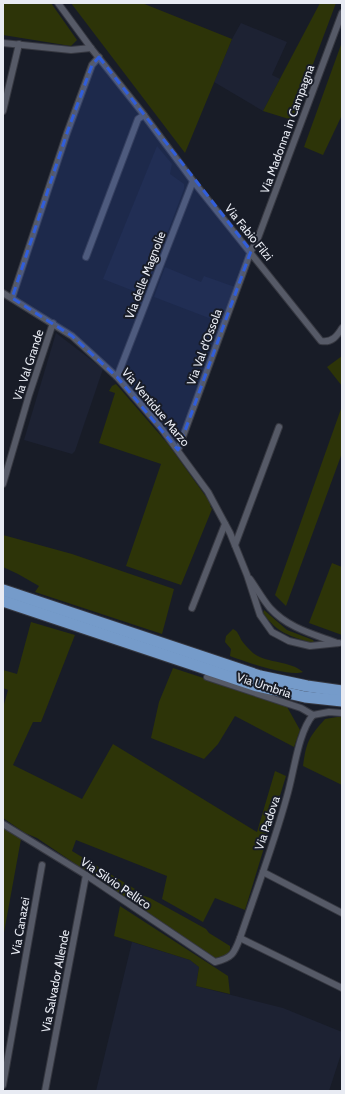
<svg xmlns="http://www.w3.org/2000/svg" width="345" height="1094" viewBox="0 0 345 1094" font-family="Cabin,sans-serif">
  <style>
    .built { fill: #1d2233 }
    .green { fill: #2d3408 }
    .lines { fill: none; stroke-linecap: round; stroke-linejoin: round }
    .minor-casing { stroke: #363841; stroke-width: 8 }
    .trunk-casing { stroke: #363841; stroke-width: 13 }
    .minor { stroke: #565a67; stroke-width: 6 }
    .trunk { stroke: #759bca; stroke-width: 11 }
    .marked { fill: #315edb; fill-opacity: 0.2; stroke: #315edb; stroke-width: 3; stroke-dasharray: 8 5; stroke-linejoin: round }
    .labels { text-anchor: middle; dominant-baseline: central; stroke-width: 4; stroke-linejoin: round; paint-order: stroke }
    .street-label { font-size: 12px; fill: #e8ebf3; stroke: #181c27 }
  </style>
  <rect width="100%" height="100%" fill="#181c27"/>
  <g class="built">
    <path d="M241,23l46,19 -15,33 8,4 -17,32 -49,-29 18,-43z"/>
    <path d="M157,146l15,18 -2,10 14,10v5l-40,106 -41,-16z"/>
    <path d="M165,267l36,15 3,-6 31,11 -13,36 -68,-26z"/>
    <path d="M56,333l47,36 -28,82 -3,3 -48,-14z"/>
    <path d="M132,942l58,18 9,7 -3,19 87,22 59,24v19l-13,40h-233z"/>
  </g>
  <g class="green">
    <path d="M3,3h48l26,37 -6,6 -68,-11z"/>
    <path d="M71,3h71l90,36 -47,114z"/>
    <path d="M320,3h16l-44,117 -29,-9z"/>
    <path d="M342,42v73l-19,40 -19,-8z"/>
    <path d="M342,356v30l-15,-19z"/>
    <path d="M116,384l52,60 44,61 -2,1 2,3 -31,76 -55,-19 35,-102 -62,-21 16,-50 -6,-2 3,-5z"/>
    <path d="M342,406v47l-56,153 -11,-11z"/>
    <path d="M3,535l69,19 102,35 -12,45 -127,-42 4,-6 -21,-12 -15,-7z"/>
    <path d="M332,563l10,4v68l-33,-12z"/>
    <path d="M264,610l23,20 26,10 1,2 -2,1c-22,-7 -35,-10 -49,-30z"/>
    <path d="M31,622l44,13 -34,87h-8l-20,43 69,34 31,-55 144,88 18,-61 11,5 -41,134 -30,-12 -12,24 -41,-23 5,-23 -91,-36 -4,11 63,38 -8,7h-4l-86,-58 -12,-5 -22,-15v-110l5,-18 -5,-2v-18l14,4z"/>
    <path d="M233,629c5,2 6,7 9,12 3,4 8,9 11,12 15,11 36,7 50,19 -15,5 -57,-10 -73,-16l1,-7 -6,-7 1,-6z"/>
    <path d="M173,668l113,37 14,25 -6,17 -59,-31 -17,28 -14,15 -53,-21 8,-36z"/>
    <path d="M337,717h5v68l-39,-19c3,-24 6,-29 22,-47z"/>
    <path d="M3,828l18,11 -18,99z"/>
    <path d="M138,894l12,4 56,31 3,4 21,13c1,10 -5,13 -15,12l-84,-57 1,-3z"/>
    <path d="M120,906l108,70 2,18 -34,-8 3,-19 -9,-7 -76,-24z"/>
  </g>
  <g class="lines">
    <g class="minor-casing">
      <g id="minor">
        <path d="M58,3l33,45 50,63 52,70 128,160c11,2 16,-5 21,-13"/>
        <path d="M3,43l68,7 20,-2"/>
        <path d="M3,111l16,-67"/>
        <path d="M86,257l52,-138 6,-4"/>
        <path d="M3,293l69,43 45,41 44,51 47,64 22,41 17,42 13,40 12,17 17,9 21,5 29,-3"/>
        <path d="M12,298l55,-165 25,-68 7,-8"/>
        <path d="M117,377l76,-196"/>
        <path d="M178,450l73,-199 7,-13 84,-225"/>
        <path d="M3,484l26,-89 24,-72"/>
        <path d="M235,545l44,-118"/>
        <path d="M250,579c7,10 13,21 20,29 18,20 43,26 67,35"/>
        <path d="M192,608l33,-84"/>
        <path d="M207,677l94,31 12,7"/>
        <path d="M313,715l16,-3 13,1"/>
        <path d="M3,824l83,51 129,87c17,-4 19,-8 25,-24 16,-47 34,-94 47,-142 7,-23 11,-64 26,-81"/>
        <path d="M263,872l79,41"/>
        <path d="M240,938l102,50"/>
        <path d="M3,1085l39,-220"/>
        <path d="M45,1091l41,-216"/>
      </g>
    </g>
    <g class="trunk-casing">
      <g id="trunk">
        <path d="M3,590l257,86 47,10 35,5"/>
        <path d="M3,601l254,85 48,11 37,4"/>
      </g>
    </g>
    <use href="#minor" class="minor"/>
    <use href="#trunk" class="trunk"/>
  </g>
  <path class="marked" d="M99,57l152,194 -73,199 -61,-73 -45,-41 -60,-38 55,-165 25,-68z"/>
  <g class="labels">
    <g class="street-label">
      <text transform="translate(287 129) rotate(-70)">Via Madonna in Campagna</text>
      <text transform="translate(249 232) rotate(51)">Via Fabio Filzi</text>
      <text transform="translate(145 275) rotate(-69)">Via delle Magnolie</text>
      <text transform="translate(204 347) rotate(-70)">Via Val d'Ossola</text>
      <text transform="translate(28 365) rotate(-72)">Via Val Grande</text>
      <text transform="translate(156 407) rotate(50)">Via Ventidue Marzo</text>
      <text transform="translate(264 685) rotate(18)">Via Umbria</text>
      <text transform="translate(267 823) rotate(-72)">Via Padova</text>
      <text transform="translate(116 883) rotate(34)">Via Silvio Pellico</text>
      <text transform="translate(20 926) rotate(-80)">Via Canazei</text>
      <text transform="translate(55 981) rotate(-79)">Via Salvador Allende</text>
    </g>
  </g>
  <rect width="345" height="1094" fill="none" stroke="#e8ebf3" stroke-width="8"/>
</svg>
